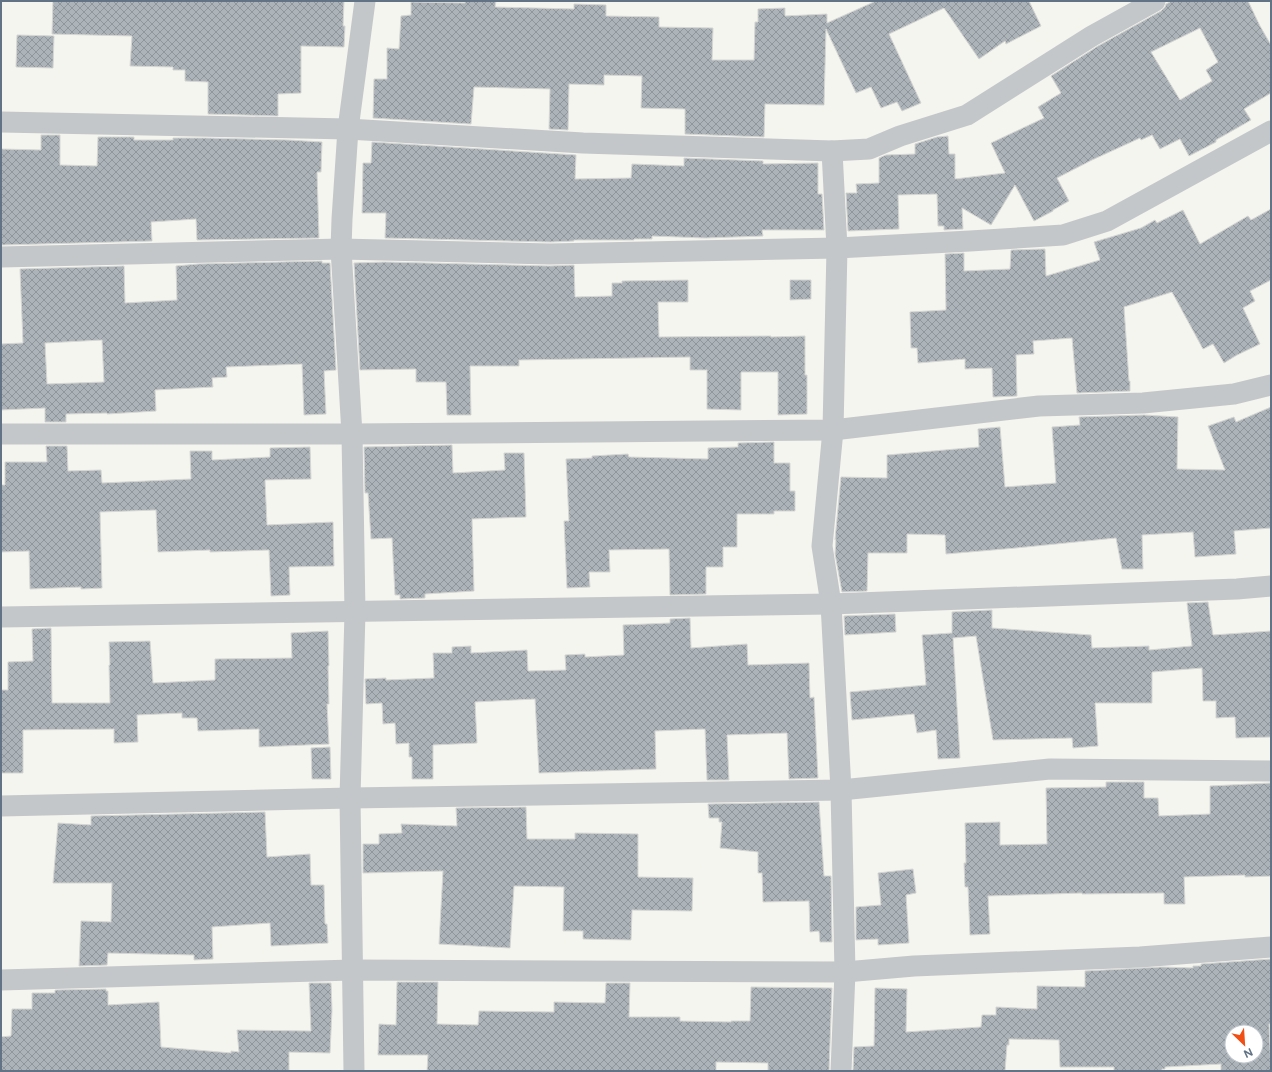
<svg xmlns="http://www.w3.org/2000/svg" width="1272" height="1072" viewBox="0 0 1272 1072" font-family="Figtree,sans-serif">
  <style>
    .building { fill: url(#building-cross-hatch); stroke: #d6d6d3; fill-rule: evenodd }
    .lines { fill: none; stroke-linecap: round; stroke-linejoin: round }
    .street { stroke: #c3c7ca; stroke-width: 21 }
  </style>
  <defs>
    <pattern id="building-cross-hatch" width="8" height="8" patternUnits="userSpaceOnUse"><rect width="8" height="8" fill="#acb3b9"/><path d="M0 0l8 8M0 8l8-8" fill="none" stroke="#8f969c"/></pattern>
  </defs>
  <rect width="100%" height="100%" fill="#f5f5f0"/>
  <g class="building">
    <path d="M53,1h291l-1,25h2l-1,21 -43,-1v47l-23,1v22l-70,-2v-32l-23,-1v-11h-12v-3l-43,-1 2,-30 -80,-2z"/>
    <path d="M465,1h31l-1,6 79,2v-5l32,1v11l53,1v10l54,1 -1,32h42l1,-38h3v-13l27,-1v8l42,-2v9l49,-22h153l12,25 -35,18 -1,-3 -26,18 -35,-51 -55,26 32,69 -19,8 -5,-9 -16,6 -10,-21 -15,6 -30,-64 -2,76 -59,-1 -1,33 -79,-3v-25l-44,-1 1,-32 -38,-1v10l-35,-1 -1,46 -19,-1 1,-40 -76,-2 -3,37 -98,-6 1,-39h13v-31l12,1 2,-33 10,-1v-13l54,1z"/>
    <path d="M1172,1h76l12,25 11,19v48l-27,16 7,11 -35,20v2l-27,14 -9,-17 -20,10 -8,-14 -11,5 -1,-2 -48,22 -35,18 12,23 -16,9v1l-19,10 -19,-36 -24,40 -29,-17 1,21 -19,1v-4h-6l-1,-32 -39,1 1,34 -51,2 -2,-38h11l-1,-9 23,-1v-25l7,-3 29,-1v-10l22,-7 11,-1 1,18h6v25l50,-6 -14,-30 53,-25 -6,-11 23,-14 -10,-17 47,-30 63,-35 4,-4 1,-3zM1200,28l18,34 -12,8 6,11 -32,19 -29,-48z"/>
    <path d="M17,35l37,1 -1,32 -37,-1z"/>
    <path d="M41,135h19v30l37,1 1,-29h36v3h39v-2h34l81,2 34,2 -1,30h-4l2,66 -122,2 -1,-21 -45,3 1,19 -151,4v-96l40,1z"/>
    <path d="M372,142l204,13 -1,24 56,-1 1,-14 52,2v-8l79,3v3l55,-1v31h4l2,36h-62l1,6 -58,2 -53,-2v3h-18v1h-60v1l-24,1 -165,-4 1,-25h-24l1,-50h8z"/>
    <path d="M1271,209v71l-21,11 5,10 -12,7 17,36 -23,11 -13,8 -11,-19 -10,5 -31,-57 -48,15 5,74h1v10l-53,2 -5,-55 -39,3 1,13 -18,1 1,41 -24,1 -1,-29 -27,1v-10l-47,4 -1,-15h-6l-1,-36 36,-2 -1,-56 19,-1v18l46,-2 1,-19 34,-1 1,27 54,-16 -6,-18 47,-14 14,-8 2,3 26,-13 17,34 48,-28 3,4z"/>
    <path d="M322,261v2h8l6,107 -12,1 2,43 -22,1 -2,-51 -76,3 1,10 -15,1 1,9 -58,3 1,21 -49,3v-1l-41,1v8h-21v-14l-44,2v-66l22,-1 -3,-74 104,-3 1,37 52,-3 -1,-34 22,-2zM102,340l2,42 -57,2 -2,-41z"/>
    <path d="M385,262l165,4 24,-1 1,32 37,-1v-13h10v-2l66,-1v22h-30l1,35 112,-1v1l34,-1v39h2v39l-29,1v-43h-37v38l-34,-1v-39h-17v-13l-171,3v6h-49l1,49h-24l-1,-33h-30v-13l-56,1 -6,-107z"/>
    <path d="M790,280h21v19l-21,1z"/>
    <path d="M1271,407v121l-37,3 2,23 -41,3 -2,-25 -51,3 1,34h-21l-6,-31 -100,10 -70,6 -1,-19 -38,-1v19h-39l-1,38 -25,1 -7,-38 1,-15 -1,1 6,-63 46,1v-23l92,-8 -1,-18 22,-2 5,60 51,-4 -4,-56 28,-2 -1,-8 65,-2 34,2 -1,52 48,1 -17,-44 26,-9 2,5z"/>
    <path d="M774,442v21h16v28h5v20h-21v3h-37v33h-14v20h-17v27l-36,1 -1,-46 -60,1 1,22h-21l1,15 -23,1 -3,-67h5l-3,-62 26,-1v-2l36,-2 1,3 79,2v-11l30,-1v-4z"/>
    <path d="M452,445l1,28 52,-3 -1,-17h20l2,64 -54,2 2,72 -49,3v4l-25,1v-4h-5l-3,-57 -21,1 -3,-46h-3l-1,-46z"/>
    <path d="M46,446h21l1,25 33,-1 1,13 89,-4 -1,-28h22v9l58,-3v-9l40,-1 1,32 -46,1 2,45 66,-3 1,44 -45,1 1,28 -19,1 -2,-46 -59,2v-2l-52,2 -2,-42 -56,2 2,76 -21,1v-2l-51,2 -1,-38 -28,1v-67h4v-23h42z"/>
    <path d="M1208,602l5,33 58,-4v106l-35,1 -1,-21 -19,1v-17h-13l-1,-33 -50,4v31h-57l3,43 -25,2 -1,-10 -79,2 -17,-104 -23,2 7,120 -22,1 -2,-29 -19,3 -3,-19 -62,6 -2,-28 76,-7 -4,-50 30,-2v-21l40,-2v18l99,7 1,13 57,-2v4l43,-4 -5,-43z"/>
    <path d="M895,614l1,18 -51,3 -1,-19z"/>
    <path d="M690,618l1,30 56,-4 1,21 61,-2 1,35 4,-1 4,81 -29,1 -2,-46 -60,2 2,45h-22l-2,-51 -50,2 1,38 -117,4 -4,-74 -60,3 2,41 -44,2v34h-21v-22h-3v-14l-13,1 -1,-21 -12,1 -1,-21 -16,1 -1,-25 21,-1v2l48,-2 -1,-25h19v-6l19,-1v7l56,-3 1,21 38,-1 -1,-15 20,-1v3l39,-2 -1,-30 47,-2v-4z"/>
    <path d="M51,628l1,75h58l-1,-38h1l-1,-23 41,-1 3,42 62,-3v-21l77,-1 -1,-25 37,-2 1,35h-1l1,38h-2l2,40 -70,3v-18l-61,2 -1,-13h-15v-5l-45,2 1,27 -24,1v-14l-91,1v43h-22v-83h7v-28l25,-1 -1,-32z"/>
    <path d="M330,747l1,32h-19l-1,-31z"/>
    <path d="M1106,782h38v16h14l1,18 51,-2v-28l61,-3v93l-26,1v-2l-61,2 1,27h-21v-11l-82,1v-1l-94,3 2,38 -20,1 -2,-48h-3l-1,-24h2l-1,-40 35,-1v23l47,-1 -1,-56 60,-1z"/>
    <path d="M819,802l5,74h7l1,66h-12l-1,-11 -9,1 -1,-31 -46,1 -1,-29h-4v-21l-38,-4 2,-26h-3v-4h-10l-1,-14z"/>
    <path d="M526,807l1,32h48v-6l63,1v43l55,1 -1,33 -60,-1 -1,30 -48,-1v-8h-20l1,-44 -50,-1 -4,62 -71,-4 4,-73 -80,2v-29h16v-10l23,-1 -1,-9 56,2 -1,-18z"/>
    <path d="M265,812l2,45 43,-3 1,31h13l1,39h2l1,19 -57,3 -1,-23 -58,4 1,32 -19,1v-5l-86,-2 -1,12 -28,1 2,-45 30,1 1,-39h-59l5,-60 33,2v-9z"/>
    <path d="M913,869l3,24 -10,2 3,48 -31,2v-6l-22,1v-33l25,-2 -3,-32z"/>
    <path d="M1271,959v65h-2l2,47h-50v-7l-56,3v2h-3v2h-48v-4h-54l-1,-27 -50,-1v6h-2l-2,26h-152l1,-24 20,-1 1,-58 32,1 -1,43 75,-5 1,-12h14v-8l41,2v-23l48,1v-16l77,-4 31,1v-2h8v-2zM1232,1032h24v24h-24z"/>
    <path d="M397,982h41l-1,42 41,1 1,-14 75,1v-10l51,1 1,-20h24l-1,34h51v4l51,1v-1h19l1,-34 81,1 -3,83h-61v-8l-52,-1v9h-289l1,-16h-50l1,-31 17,1z"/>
    <path d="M309,983h22l1,27 -2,43 -41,-1v19h-288v-34l10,-1 1,-27h20v-16h23v-3l51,-1v2h2v14l51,-3 2,45 70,6v-2l8,1 -2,-22 74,1z"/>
  </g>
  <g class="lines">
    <g class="street">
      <path d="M1,122l347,7 235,14 249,8 37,-2 31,-13 67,-21 125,-79 63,-35"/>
      <path d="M832,151l5,97 -4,182 -11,116 9,58 10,186 4,182 -4,99"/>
      <path d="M1,257l340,-8 209,5 287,-6 133,-7 93,-6 44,-14 164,-90"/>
      <path d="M1,434h351l481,-4 206,-24 104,-3 91,-9 37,-9"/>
      <path d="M1,617l830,-13 406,-15 34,-3"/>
      <path d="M1,806l349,-8 491,-8 209,-21 221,2"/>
      <path d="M1,980l352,-10 492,2 69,-6 226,-9 131,-10"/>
      <path d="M354,1071l-4,-273 5,-186 -3,-178 -11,-185 1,-30 6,-90 17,-128"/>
    </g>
  </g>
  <rect width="1272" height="1072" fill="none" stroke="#617384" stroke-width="4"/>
  <g transform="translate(1244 1044) rotate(155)"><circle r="19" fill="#ffffff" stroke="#c0c7ce"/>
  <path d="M0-3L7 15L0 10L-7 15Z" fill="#f04f15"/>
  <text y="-6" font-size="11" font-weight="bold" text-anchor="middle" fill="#617384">N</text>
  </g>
</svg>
